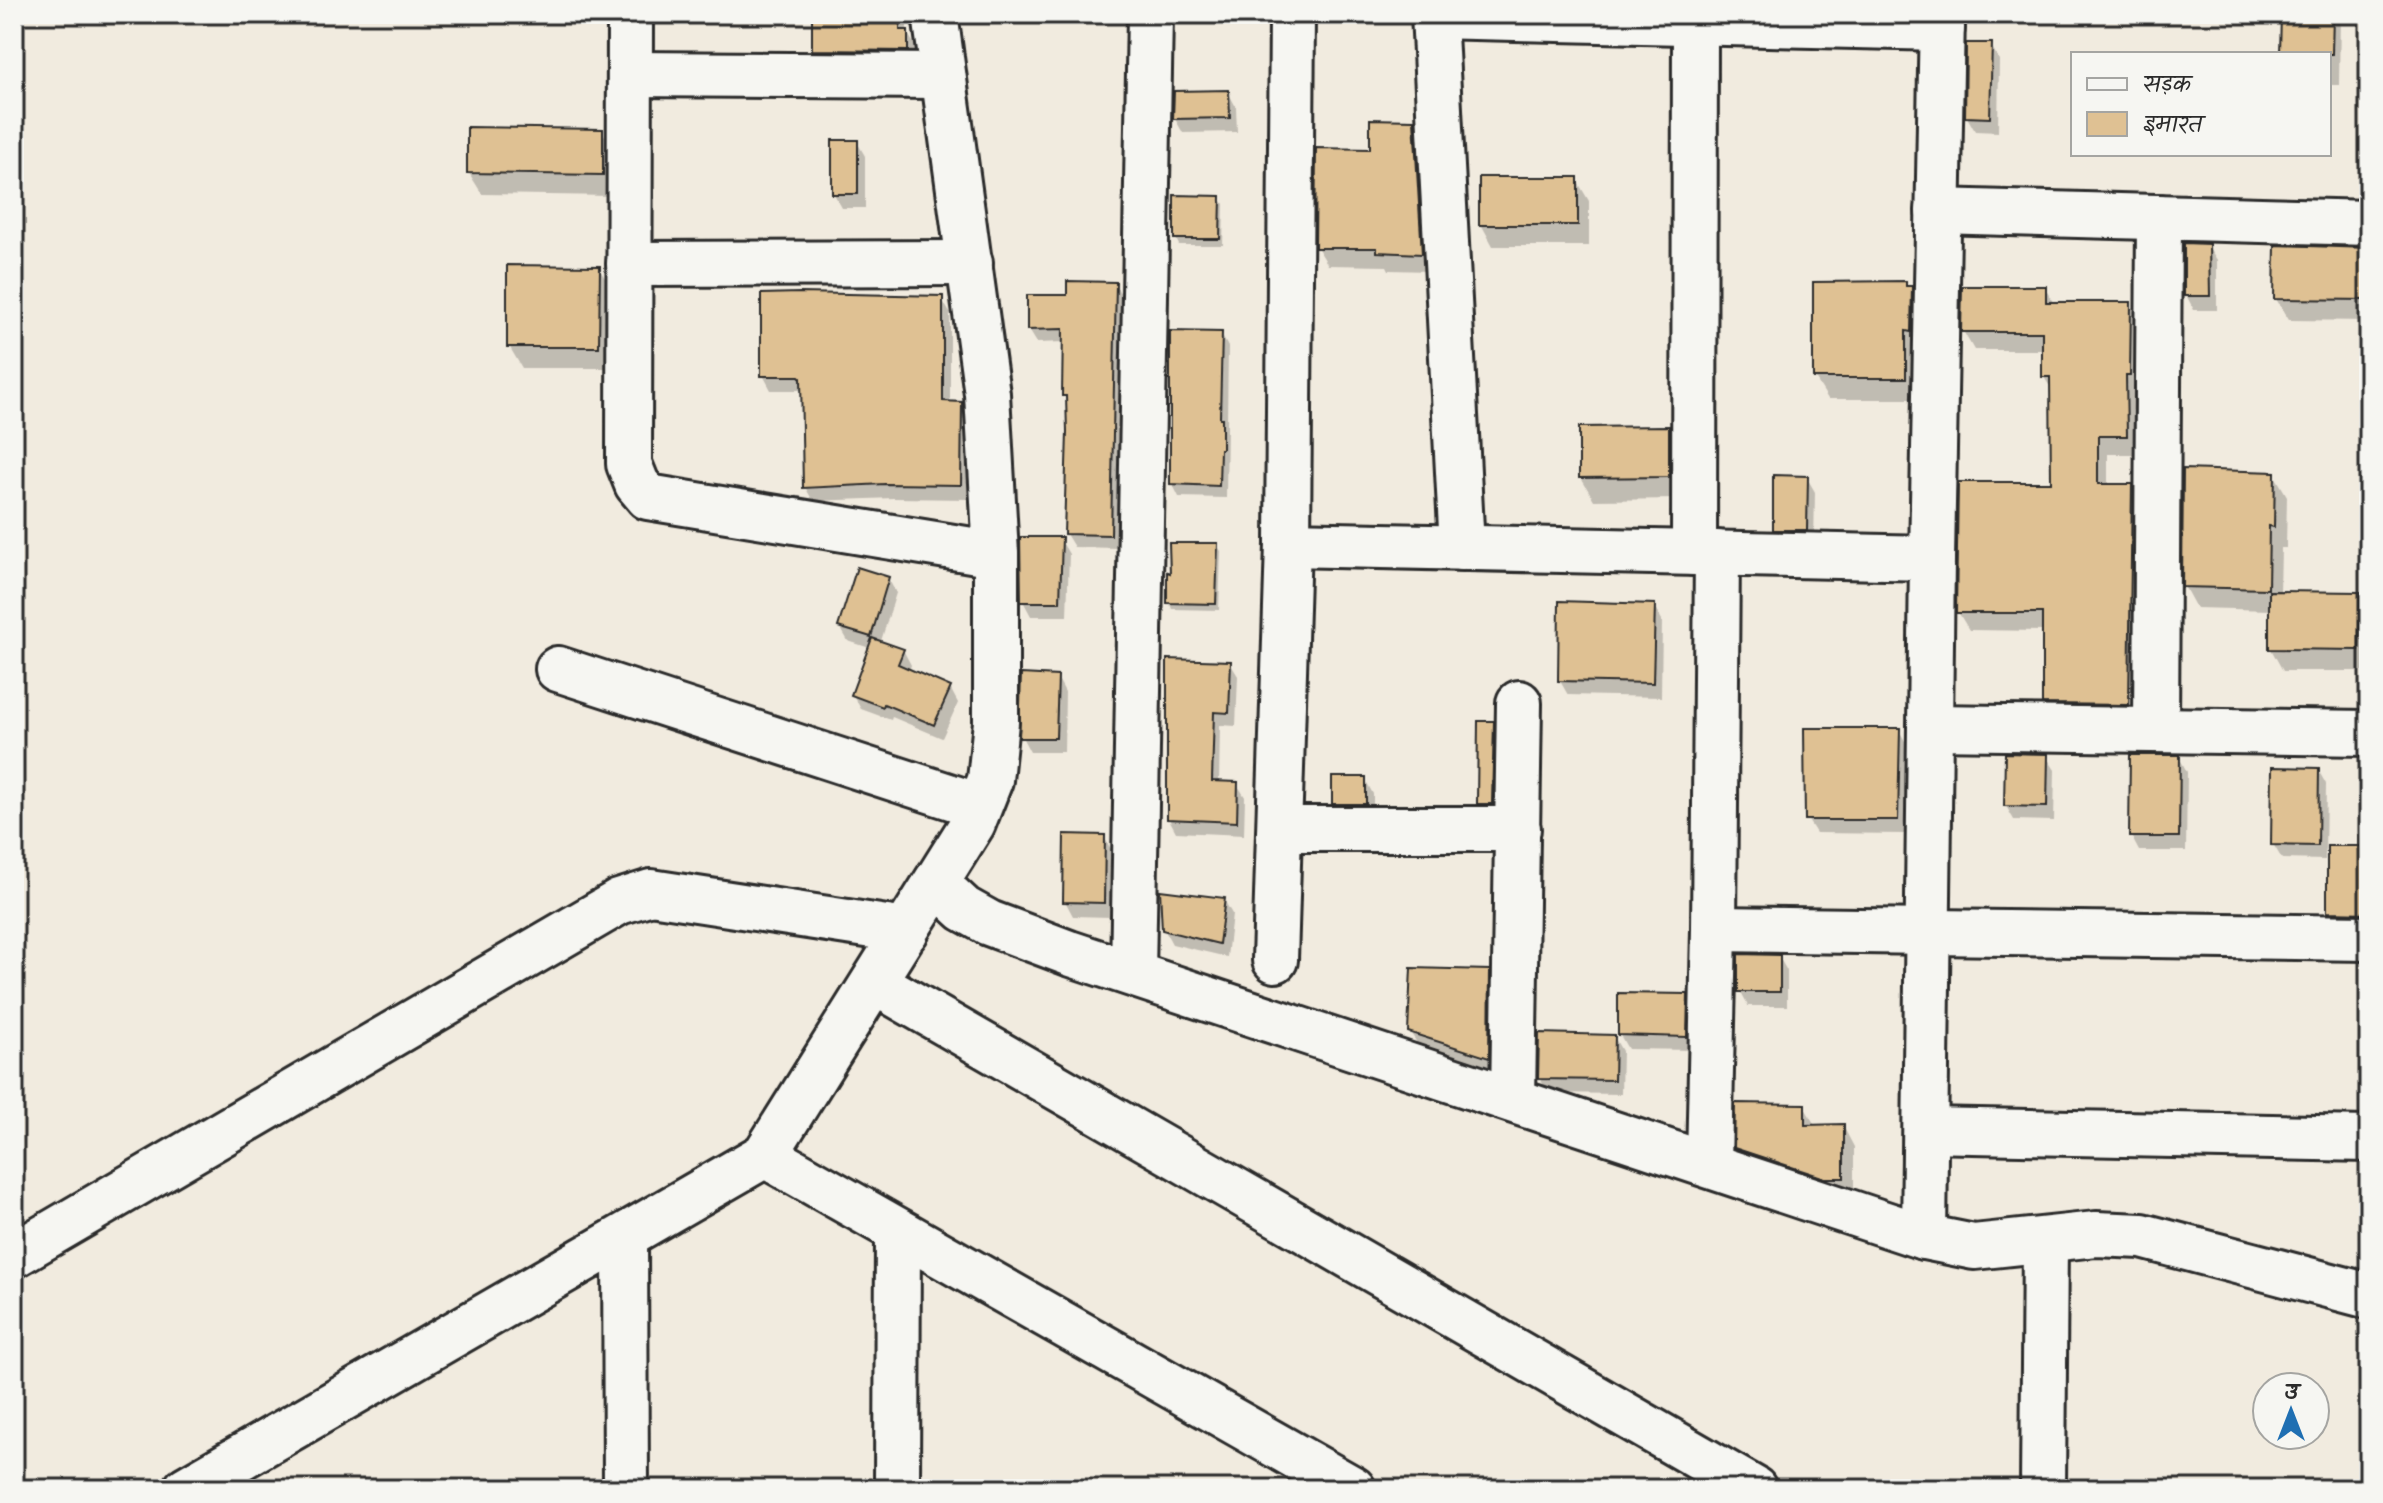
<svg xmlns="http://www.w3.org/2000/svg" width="2383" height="1503" viewBox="0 0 2383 1503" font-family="Kalam,'Playpen Sans Deva',sans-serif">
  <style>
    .shadow { fill: #0003 }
    .building { fill: #dfc193; stroke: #2b2b2b; stroke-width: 2 }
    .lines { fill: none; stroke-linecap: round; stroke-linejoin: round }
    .minor-casing { stroke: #2b2b2b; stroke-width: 50 }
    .minor { stroke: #f6f6f2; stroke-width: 44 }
  </style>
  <rect width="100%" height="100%" fill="#f1ebdf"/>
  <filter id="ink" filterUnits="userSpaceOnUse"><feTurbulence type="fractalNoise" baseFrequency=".0125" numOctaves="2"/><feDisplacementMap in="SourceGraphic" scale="16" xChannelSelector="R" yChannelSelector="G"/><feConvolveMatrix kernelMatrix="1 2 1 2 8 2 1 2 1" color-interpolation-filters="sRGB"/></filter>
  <g filter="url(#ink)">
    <g class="shadow">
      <path d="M553,14h66l-4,6h-58z"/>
      <path d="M812,14h95v18l8,14v19l-93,-1 -8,-14z"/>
      <path d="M1194,14h47l-46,2z"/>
      <path d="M2283,14h57l-1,71h-10v-31h-47z"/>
      <path d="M1991,45l8,15 -1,72 -23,-1 -8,-14z"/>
      <path d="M1228,92l8,15 1,25 -54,1 -8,-14z"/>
      <path d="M1413,122l11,18 7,131 -42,-1 -2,-4 -59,-1 -11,-18 55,-96z"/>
      <path d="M602,131l13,22 -1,43 -132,-2 -13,-21z"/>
      <path d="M857,142l8,14v52h-23l-8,-14z"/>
      <path d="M1576,179l13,22v45h-96l-12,-22z"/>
      <path d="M1220,198l4,6 -1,41h-44l-3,-6z"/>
      <path d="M2208,246l9,14v50h-23l-8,-15z"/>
      <path d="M2369,250v71l-80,-1 -13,-21z"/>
      <path d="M599,268l12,21v79h-89l-13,-22z"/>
      <path d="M1905,283l2,5h4l12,21 -5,90h-90l-13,-21z"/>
      <path d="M1115,284l8,14 -5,250 -44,-1 -8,-13 2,-132 -4,-6 1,-54 -28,1 -8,-13z"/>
      <path d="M2045,288l9,16h76l10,18v72h-4v60h-28v32h23l11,19 -3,218 -85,-2 -10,-18v-72l-75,-1 -11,-18 95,-128 -1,-94 -8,-13v-27h-70l-11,-19z"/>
      <path d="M941,298l9,15v91h11l8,14 -1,81 -74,-1 -81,3 -8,-14 -1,-97h-33l-8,-15z"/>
      <path d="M1221,334l7,13 -2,151 -47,-1 -7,-14z"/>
      <path d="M1668,428l13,22v49l-87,1 -13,-22z"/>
      <path d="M2274,474l13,22 -1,52h-5l-1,45 78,1 11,18v59h-86l-12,-22v-39l-75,-2 -12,-22z"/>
      <path d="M1807,478l8,14 -1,52 -31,-1 -8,-14z"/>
      <path d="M1060,539l9,15 -2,62h-36l-8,-15z"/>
      <path d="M1217,545l4,6 -2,59 -47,-1 -3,-7z"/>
      <path d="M888,578l8,15 -15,48 22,9 8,15 -2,6 41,17 8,15 -16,35 -50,-21 -1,3 -30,-11 -8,-14 17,-47 -22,-7 -8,-14z"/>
      <path d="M1654,606l8,14 -1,77 -93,-2 -8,-14z"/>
      <path d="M1230,663l8,13 -2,50 -16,-1 -1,58 18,1 8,13 -1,38 -68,-3 -7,-13z"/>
      <path d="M1057,677l8,15 -1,60h-34l-8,-15z"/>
      <path d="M1493,723l8,14 -1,81h-12l-9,-15z"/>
      <path d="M1899,730l8,15 -2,89 -89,-1 -9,-14z"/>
      <path d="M2046,756l9,14 -1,51 -40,-1 -8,-14z"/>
      <path d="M2179,757l8,15 -1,79h-47l-8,-15z"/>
      <path d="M2318,770l8,14 -1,76 -43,-1 -9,-15z"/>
      <path d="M1365,779l8,15v24h-31l-8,-15z"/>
      <path d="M1104,837l8,14 -1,66 -38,-1 -8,-15z"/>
      <path d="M2369,848v86h-27l-13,-22z"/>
      <path d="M1224,900l8,14 -5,43 -55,-13 -8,-15z"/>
      <path d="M1779,957l8,14v35h-39l-8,-15z"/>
      <path d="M1489,972l8,15 -1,84 -77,-25 -9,-14z"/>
      <path d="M1686,996l9,14 -1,40 -66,-1 -8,-14z"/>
      <path d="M1614,1037l8,14 -1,43 -72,-1 -9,-14z"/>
      <path d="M1804,1106l12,21 27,-1 11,21v50l-106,-29 -12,-21z"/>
    </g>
    <g class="building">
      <path d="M812,14h88v16h8v21l-96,-1z"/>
      <path d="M2281,14h52l-1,40h-52z"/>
      <path d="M1966,43h26l-2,75 -25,-1z"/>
      <path d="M1229,90l1,28 -57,1 1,-28z"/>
      <path d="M1370,119l44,1 8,134 -45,-2v-4h-62l1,-100 54,1z"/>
      <path d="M467,127l136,2v46l-136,-2z"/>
      <rect x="832" y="140" width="26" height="54"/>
      <rect x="1479" y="177" width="99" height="48"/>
      <path d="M1174,195l47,1 -1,43h-46z"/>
      <path d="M2184,243l25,1 1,52h-26z"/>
      <path d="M2275,245l94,3v52l-95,-1z"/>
      <path d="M507,265l93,1 -1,81h-92z"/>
      <path d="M1067,281l49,1 -5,253 -47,-1 3,-102 -1,-36h-4l1,-67 -36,1v-35h40z"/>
      <path d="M1906,281v5h6l-1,46 -5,-1v47h-93v-96z"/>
      <path d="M1962,286h84v16h85l-1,74h-4l1,60h-29v48h34l-3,221 -87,-1v-91h-86l2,-131h93l-1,-105h-8v-45h-81z"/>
      <path d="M800,293l143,3v105l19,1 -1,83 -76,-1 -82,4 -2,-110 -2,-2h-38v-82z"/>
      <path d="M1170,331l52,1 -2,86h2v31h-2l-1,37 -49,-2z"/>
      <path d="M1669,426v51l-90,1v-51z"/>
      <path d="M2183,469l92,3 -1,55 -5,-1 -1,63 -86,-2z"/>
      <path d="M1773,475l35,1 -1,54h-34z"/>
      <path d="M1020,537h42l-2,65h-39z"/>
      <path d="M1169,543h49l-2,61 -49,-1v-31l3,1z"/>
      <path d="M857,567l32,10 -18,60 -33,-10z"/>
      <path d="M2269,591l91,1 -1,58 -90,-1z"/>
      <path d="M1559,601l96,3 -2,79 -95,-2z"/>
      <path d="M872,638l32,11 -6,15 53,23 -17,38 -50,-21 -1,3 -32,-12z"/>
      <path d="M1167,659l64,2 -2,52 -15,-1 -2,69 26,1 -1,40 -70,-3z"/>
      <path d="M1021,674l37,2 -2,62h-37z"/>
      <path d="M1478,721h16l-2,83h-15z"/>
      <path d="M1804,728h96l-2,92h-93z"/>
      <path d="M2005,753l43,1 -1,53 -43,-1z"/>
      <path d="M2130,755h50l-1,82h-50z"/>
      <path d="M2272,767l47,1 -1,78 -47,-1z"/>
      <rect x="1332" y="777" width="34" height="27"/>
      <path d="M1064,834l41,1 -1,68 -41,-1z"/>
      <path d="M2327,846h42v67l-42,-1z"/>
      <path d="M1160,890l65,8 -6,46 -57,-14z"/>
      <path d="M1738,954l42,1v37h-42z"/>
      <path d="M1411,968l79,2 -1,88 -81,-26z"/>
      <path d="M1618,993l70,1 -1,43 -69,-2z"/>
      <path d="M1539,1033l76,2 -1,45 -76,-1z"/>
      <path d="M1735,1103l70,1v21l39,-1v54h-19l-91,-30z"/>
    </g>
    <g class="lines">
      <g class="minor-casing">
        <g id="minor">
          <path d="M630,14l-1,450 8,20 11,13 348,57"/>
          <path d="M1434,14l28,534"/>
          <path d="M1434,16l508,12"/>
          <path d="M630,74l313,2"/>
          <path d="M1938,211l431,12"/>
          <path d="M629,264l341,-1"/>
          <path d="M1288,544l644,14"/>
          <path d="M1694,553l1,-530"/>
          <path d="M558,669l421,137"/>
          <path d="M1930,727l439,6"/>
          <path d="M2156,729l3,-512"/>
          <path d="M1281,829h237"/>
          <path d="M936,883l28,26 25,14 80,30 855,284 50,10 122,-13 46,2 227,60"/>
          <path d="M1714,929l655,9"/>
          <path d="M1275,960l13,-416 4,-530"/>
          <path d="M1133,973l17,-959"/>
          <path d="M874,982l880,507"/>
          <path d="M1513,1100l6,-397"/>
          <path d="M1926,1130l443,9"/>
          <path d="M765,1155l588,334"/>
          <path d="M1709,1164l5,-235 3,-376"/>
          <path d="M625,1237l1,252"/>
          <path d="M1924,1237l8,-679 10,-544"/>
          <path d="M14,1255l605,-353 32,-10 255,39"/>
          <path d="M186,1489l579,-334 208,-332 17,-43 6,-58v-168l-9,-160 -52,-380"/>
          <path d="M897,1489l1,-258"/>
          <path d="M2043,1489l2,-249"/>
        </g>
      </g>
      <use href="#minor" class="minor"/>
    </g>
  </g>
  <rect width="2383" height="1503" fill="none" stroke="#f6f6f2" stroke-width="48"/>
  <rect x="24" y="24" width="2335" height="1455" fill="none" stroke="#2b2b2b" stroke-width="3" filter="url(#ink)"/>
  <rect x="2071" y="52" width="260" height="104" fill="#f6f6f2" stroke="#a5a5a2" stroke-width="2"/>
  <rect x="2087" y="78" width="40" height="12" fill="#f6f6f2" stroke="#a5a5a2" stroke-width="2"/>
  <text x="2143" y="92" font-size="24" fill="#2b2b2b">सड़क</text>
  <rect x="2087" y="112" width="40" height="24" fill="#dfc193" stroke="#a5a5a2" stroke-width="2"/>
  <text x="2143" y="132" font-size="24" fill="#2b2b2b">इमारत</text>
  <g transform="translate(2291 1411)"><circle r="38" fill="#f6f6f2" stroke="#a5a5a2" stroke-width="2"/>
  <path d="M0-6L14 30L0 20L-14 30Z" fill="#1f6fb2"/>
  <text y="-12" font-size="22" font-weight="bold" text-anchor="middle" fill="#2b2b2b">उ</text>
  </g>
</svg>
